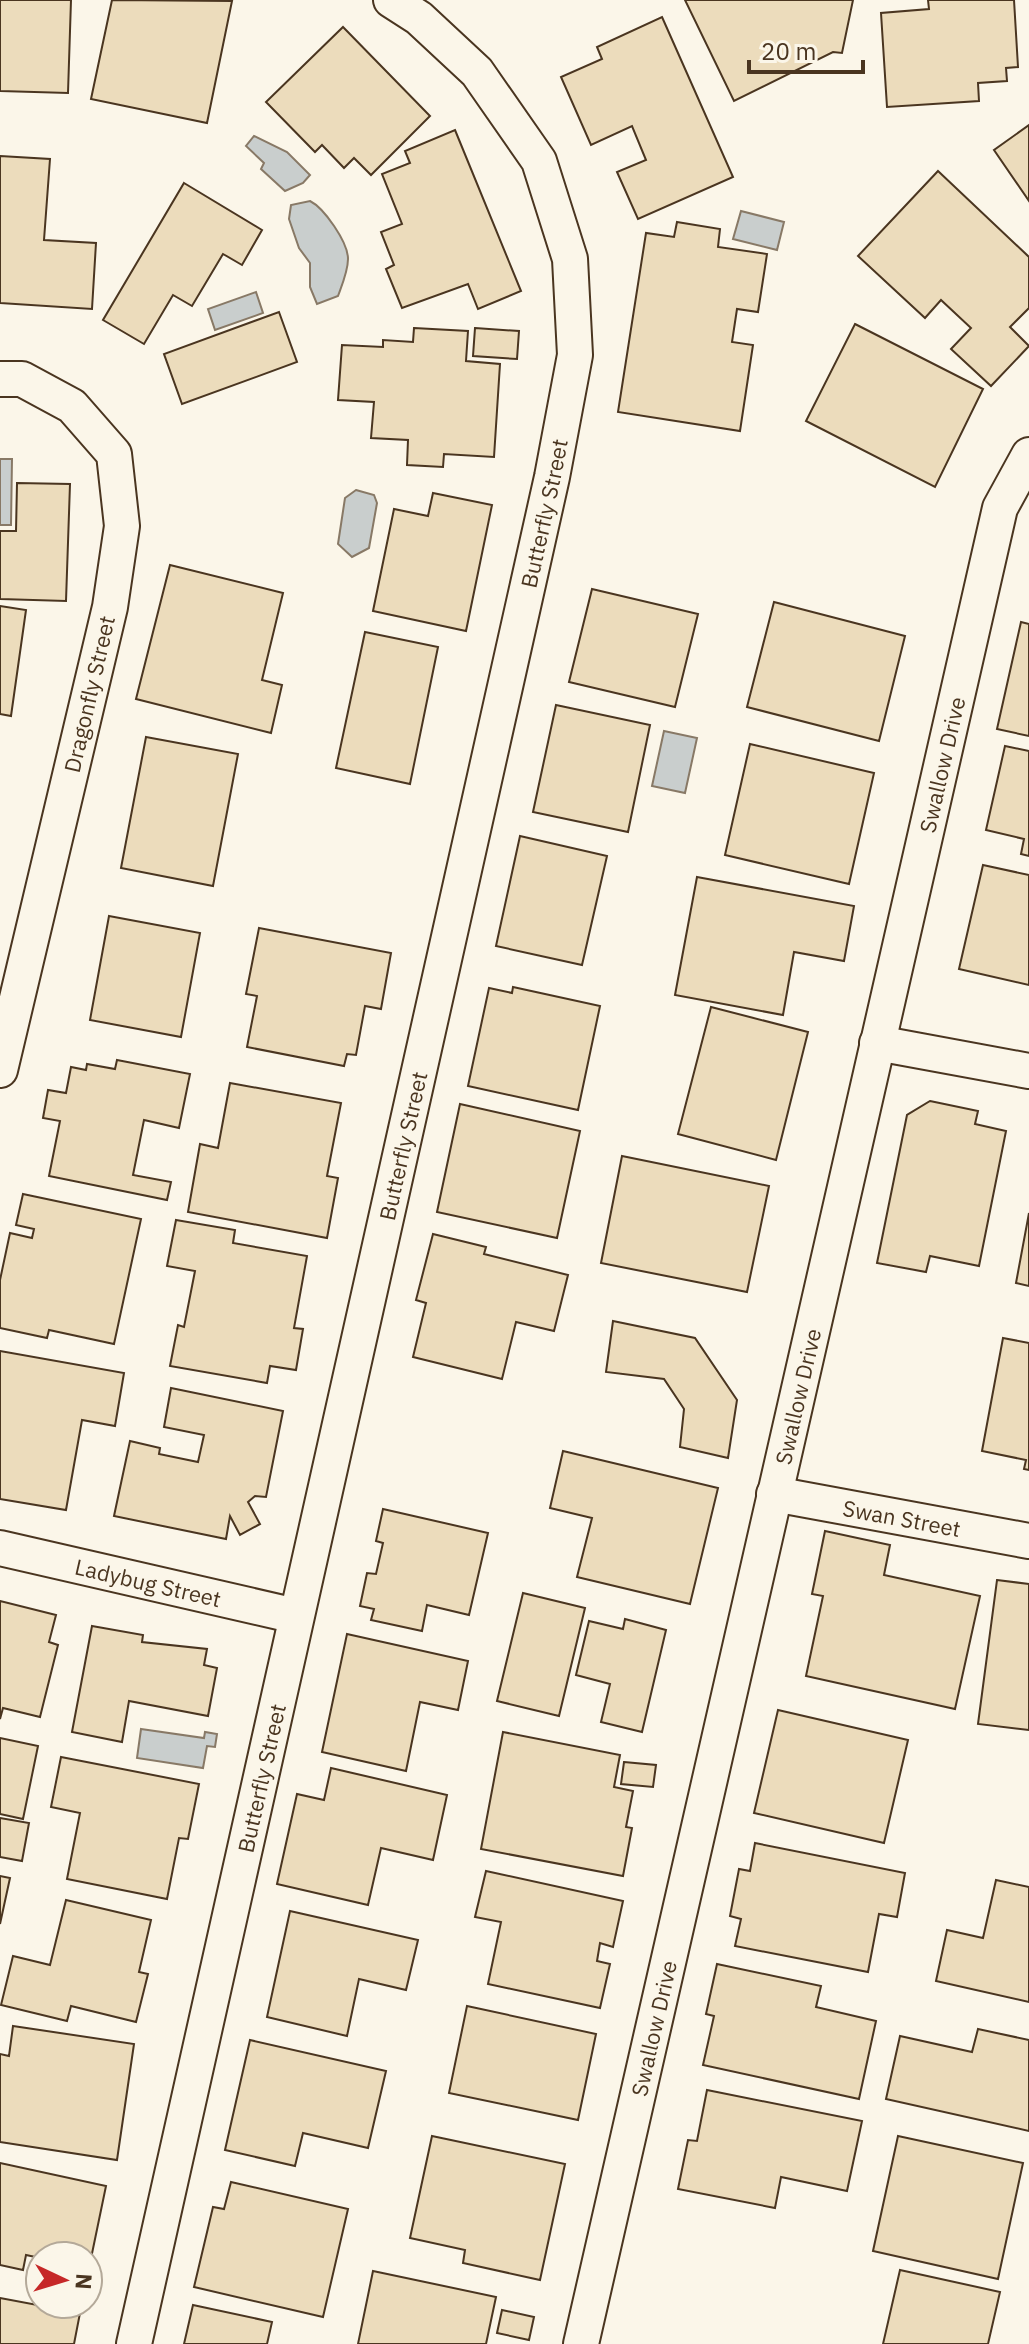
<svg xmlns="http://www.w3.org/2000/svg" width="1029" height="2344" viewBox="0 0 1029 2344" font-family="'IBM Plex Sans',sans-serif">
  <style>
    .water { fill: #c9cecd; stroke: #887966; stroke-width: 2 }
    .building { fill: #ecdcbc; stroke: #4a3520; stroke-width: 2 }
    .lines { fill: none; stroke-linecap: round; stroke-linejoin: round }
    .street-casing { stroke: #4a3520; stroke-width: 38 }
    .street { stroke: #fbf6e9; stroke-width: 34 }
    .labels { text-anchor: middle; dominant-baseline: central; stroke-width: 6; stroke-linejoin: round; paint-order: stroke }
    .street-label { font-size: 22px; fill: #4a3520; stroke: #fbf6e9 }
  </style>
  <rect width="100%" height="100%" fill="#fbf6e9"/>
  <g class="water">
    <path d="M254,136l33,16 23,23 -7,8 -18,8 -24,-22 3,-6 -18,-17z"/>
    <path d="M310,201c14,7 38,41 38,58 0,12 -6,26 -10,37l-21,8 -7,-17v-24l-11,-15 -10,-29 2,-14z"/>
    <path d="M741,211l43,11 -7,28 -44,-11z"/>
    <path d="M256,292l7,21 -48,17 -7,-21z"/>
    <path d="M0,459h12l-1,66h-11z"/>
    <path d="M356,490l18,5 3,8 -8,45 -17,9 -14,-13 7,-46z"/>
    <path d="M664,731l33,7 -12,55 -33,-7z"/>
    <path d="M141,1729l63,9 1,-6 12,2 -2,13 -8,-1 -4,22 -66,-10z"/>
  </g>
  <g class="building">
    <path d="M0,0h71l-3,93 -68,-2z"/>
    <path d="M112,0l120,1 -25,122 -116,-24z"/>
    <path d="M685,0h168l-11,53 -9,-1 -99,49z"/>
    <path d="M928,0h86l4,67 -12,1 1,13 -29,2 1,18 -92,6 -6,-94 48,-4z"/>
    <path d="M662,17l71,160 -95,42 -21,-47 29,-12 -14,-34 -41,19 -30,-68 41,-18 -5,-12z"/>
    <path d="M343,27l87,89 -59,59 -17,-17 -10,10 -22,-23 -7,7 -49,-50z"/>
    <path d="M1029,125v76l-35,-51z"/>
    <path d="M455,130l66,161 -43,18 -10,-25 -66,24 -16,-39 8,-4 -13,-33 21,-8 -20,-50 28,-11 -5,-12z"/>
    <path d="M0,156l50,3 -6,81 52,3 -4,66 -92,-6z"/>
    <path d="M938,171l91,86v51l-19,19 19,19 -38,40 -40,-37 20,-21 -30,-28 -16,18 -67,-62z"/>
    <path d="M184,183l78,47 -20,35 -19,-11 -31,52 -19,-11 -29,49 -41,-24z"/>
    <path d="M677,222l43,7 -2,18 49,7 -9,58 -21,-3 -5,33 21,3 -13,86 -122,-19 28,-179 28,4z"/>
    <path d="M279,312l18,50 -115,42 -18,-50z"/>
    <path d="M855,324l128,65 -48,98 -129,-66z"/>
    <path d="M414,328l54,3 -2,30 34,3 -6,93 -50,-3 -1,13 -36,-2 1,-25 -37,-2 3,-36 -36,-2 4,-55 41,2v-7l30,2z"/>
    <path d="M475,328l44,3 -2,28 -44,-3z"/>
    <path d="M17,483l53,1 -4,117 -66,-2v-68h16z"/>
    <path d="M433,493l59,12 -26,126 -93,-20 21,-102 34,7z"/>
    <path d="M170,565l113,28 -21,87 20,5 -11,48 -135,-34z"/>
    <path d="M592,589l106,25 -23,93 -106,-25z"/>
    <path d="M774,602l131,34 -26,105 -132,-34z"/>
    <path d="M0,606l26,4 -15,106 -11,-2z"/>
    <path d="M1021,622l8,2v112l-32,-7z"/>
    <path d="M365,632l73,15 -28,137 -74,-16z"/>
    <path d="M556,705l94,20 -22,107 -95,-20z"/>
    <path d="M146,737l92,17 -25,132 -92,-18z"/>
    <path d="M750,744l124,29 -25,111 -124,-29z"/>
    <path d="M1005,746l24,5v105l-8,-2 3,-15 -38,-9z"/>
    <path d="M520,836l87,20 -25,109 -86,-19z"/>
    <path d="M983,865l46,10v110l-70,-16z"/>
    <path d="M697,877l157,29 -10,55 -50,-9 -11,63 -108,-20z"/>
    <path d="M109,916l91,17 -19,104 -91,-17z"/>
    <path d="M259,928l132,25 -10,56 -16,-3 -9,49 -9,-1 -3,12 -97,-19 10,-51 -11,-2z"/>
    <path d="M513,987l87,19 -22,104 -110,-24 21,-98 23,5z"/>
    <path d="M711,1007l97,25 -32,128 -98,-26z"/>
    <path d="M117,1060l73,14 -11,54 -35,-8 -11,55 38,7 -4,18 -118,-24 11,-55 -17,-3 5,-28 18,3 5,-26 15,3 1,-6 28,5z"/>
    <path d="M230,1083l111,20 -14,73 11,2 -11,60 -139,-26 12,-68 18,4z"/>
    <path d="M930,1101l48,10 -3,13 31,7 -27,135 -49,-10 -4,16 -49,-9 30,-148z"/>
    <path d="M460,1104l120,27 -23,107 -120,-26z"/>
    <path d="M622,1156l147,30 -22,106 -146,-29z"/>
    <path d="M23,1194l118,25 -27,125 -65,-14 -2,8 -47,-10v-48l10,-47 22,5 2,-9 -18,-4z"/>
    <path d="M1029,1213v73l-13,-3z"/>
    <path d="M176,1220l59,10 -2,13 74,13 -13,72 9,1 -7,41 -26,-4 -3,17 -97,-17 8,-41 6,2 11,-56 -28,-5z"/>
    <path d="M433,1234l53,13 -2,7 84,21 -14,56 -38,-9 -14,57 -89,-22 13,-54 -10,-3z"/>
    <path d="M613,1321l82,17 42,62 -9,58 -48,-11 4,-38 -20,-30 -58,-7z"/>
    <path d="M1003,1338l26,5v127l-5,-1 2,-9 -44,-9z"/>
    <path d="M0,1351l124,22 -9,53 -33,-6 -16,90 -66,-11z"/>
    <path d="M171,1388l112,23 -17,86 -11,-1 -7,6 12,22 -20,11 -10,-19 -4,23 -112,-23 16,-75 30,7 -1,6 39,8 6,-27 -40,-8z"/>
    <path d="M563,1451l155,37 -28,116 -113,-27 15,-59 -42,-10z"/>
    <path d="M383,1509l105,24 -19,82 -42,-10 -5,26 -51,-11 3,-11 -14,-3 7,-33 9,1 7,-31 -7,-2z"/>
    <path d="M825,1531l65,14 -6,30 96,21 -25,113 -149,-33 17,-80 -11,-2z"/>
    <path d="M997,1580l32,4v146l-51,-6z"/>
    <path d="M523,1593l62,15 -26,108 -62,-15z"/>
    <path d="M0,1601l56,14 -7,27 9,3 -18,72 -37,-9 -3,11z"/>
    <path d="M625,1619l41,11 -24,102 -41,-10 9,-38 -34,-9 13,-54 34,8z"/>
    <path d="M92,1626l51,9 -1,7 65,7 -3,16 13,3 -9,48 -79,-15 -7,41 -50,-10z"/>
    <path d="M347,1634l121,27 -10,49 -38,-8 -14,69 -84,-19z"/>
    <path d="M778,1710l130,30 -24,103 -130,-30z"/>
    <path d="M503,1732l117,23 -6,32 19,4 -7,36 6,1 -9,48 -142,-27z"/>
    <path d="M0,1738l38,8 -15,73 -23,-5z"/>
    <path d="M61,1757l138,27 -11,55 -9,-1 -12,61 -100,-20 13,-66 -29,-6z"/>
    <path d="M624,1762l32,3 -3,22 -32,-3z"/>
    <path d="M331,1768l116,27 -14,65 -52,-12 -13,57 -91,-21 20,-90 27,6z"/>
    <path d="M0,1818l29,5 -7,38 -22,-4z"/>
    <path d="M755,1843l150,30 -8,44 -18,-3 -11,58 -133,-26 6,-27 -11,-3 9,-47 11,2z"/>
    <path d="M486,1871l137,30 -10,46 -13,-4 -3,18 13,3 -10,44 -112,-24 13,-62 -26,-5z"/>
    <path d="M0,1876l10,2 -10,46z"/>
    <path d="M996,1880l33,7v115l-93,-21 11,-51 36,8z"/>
    <path d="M66,1900l85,20 -12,52 9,2 -12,48 -65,-16 -4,15 -66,-16 12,-49 37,9z"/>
    <path d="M290,1911l128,29 -12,50 -47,-11 -12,57 -80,-19z"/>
    <path d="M717,1964l104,22 -5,21 60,14 -17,78 -156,-34 11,-49 -8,-2z"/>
    <path d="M467,2006l129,28 -18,86 -129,-27z"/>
    <path d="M13,2026l121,18 -17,116 -117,-18v-88l9,2z"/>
    <path d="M978,2029l51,11v91l-143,-32 14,-63 72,16z"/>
    <path d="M250,2040l136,31 -18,77 -65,-15 -8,33 -70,-16z"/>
    <path d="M707,2090l155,31 -15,70 -66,-14 -6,31 -97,-19 10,-49 9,1z"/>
    <path d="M432,2136l133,28 -25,116 -77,-17 2,-13 -55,-12z"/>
    <path d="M898,2136l125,27 -25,116 -125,-28z"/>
    <path d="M0,2163l106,23 -17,82 -1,-12 -48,2 -14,-3 -3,15 -23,-5z"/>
    <path d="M231,2182l117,27 -25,108 -129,-30 19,-80 11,2z"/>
    <path d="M900,2270l100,22 -12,52h-105z"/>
    <path d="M373,2271l123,26 -10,47h-128z"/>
    <path d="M0,2298l80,15 -6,31h-74z"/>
    <path d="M193,2305l79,17 -5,22h-83z"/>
    <path d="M502,2310l32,7 -5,23 -32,-7z"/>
  </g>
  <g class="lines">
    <g class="street-casing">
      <g id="street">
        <path d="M0,379h22l50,27 42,48 8,72 -12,81 -110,463"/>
        <path d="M877,1043l152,28"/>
        <path id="s1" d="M774,1494l255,47"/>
        <path id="s2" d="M0,1548l296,68"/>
        <path id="s3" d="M134,2344l418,-1867 23,-122 -5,-96 -31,-98 -62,-89 -58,-54 -28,-18"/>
        <path id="s4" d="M581,2344l419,-1836 29,-53"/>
      </g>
    </g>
    <use href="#street" class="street"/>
  </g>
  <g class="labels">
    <g class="street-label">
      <text stroke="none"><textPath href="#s3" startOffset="1876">Butterfly Street</textPath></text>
      <text transform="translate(89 694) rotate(-77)">Dragonfly Street</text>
      <text stroke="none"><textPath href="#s4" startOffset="1620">Swallow Drive</textPath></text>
      <text stroke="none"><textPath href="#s3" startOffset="1228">Butterfly Street</textPath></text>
      <text stroke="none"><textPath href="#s4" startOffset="972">Swallow Drive</textPath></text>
      <text stroke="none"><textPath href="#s1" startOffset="130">Swan Street</textPath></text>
      <text stroke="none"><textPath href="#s2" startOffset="152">Ladybug Street</textPath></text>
      <text stroke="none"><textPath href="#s3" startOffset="580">Butterfly Street</textPath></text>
      <text stroke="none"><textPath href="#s4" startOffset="324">Swallow Drive</textPath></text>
    </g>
  </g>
  <g transform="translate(64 2280) rotate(94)"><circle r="38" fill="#fbf6e9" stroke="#b4a999" stroke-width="2"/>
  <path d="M0-6L14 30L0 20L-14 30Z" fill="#c62828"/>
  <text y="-12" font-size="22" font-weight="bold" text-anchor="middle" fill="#4a3520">N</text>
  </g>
  <path d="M749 60v12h114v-12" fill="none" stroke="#4a3520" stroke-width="4"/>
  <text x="761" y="60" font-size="24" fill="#4a3520" stroke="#fbf6e9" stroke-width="6" paint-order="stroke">20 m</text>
</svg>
